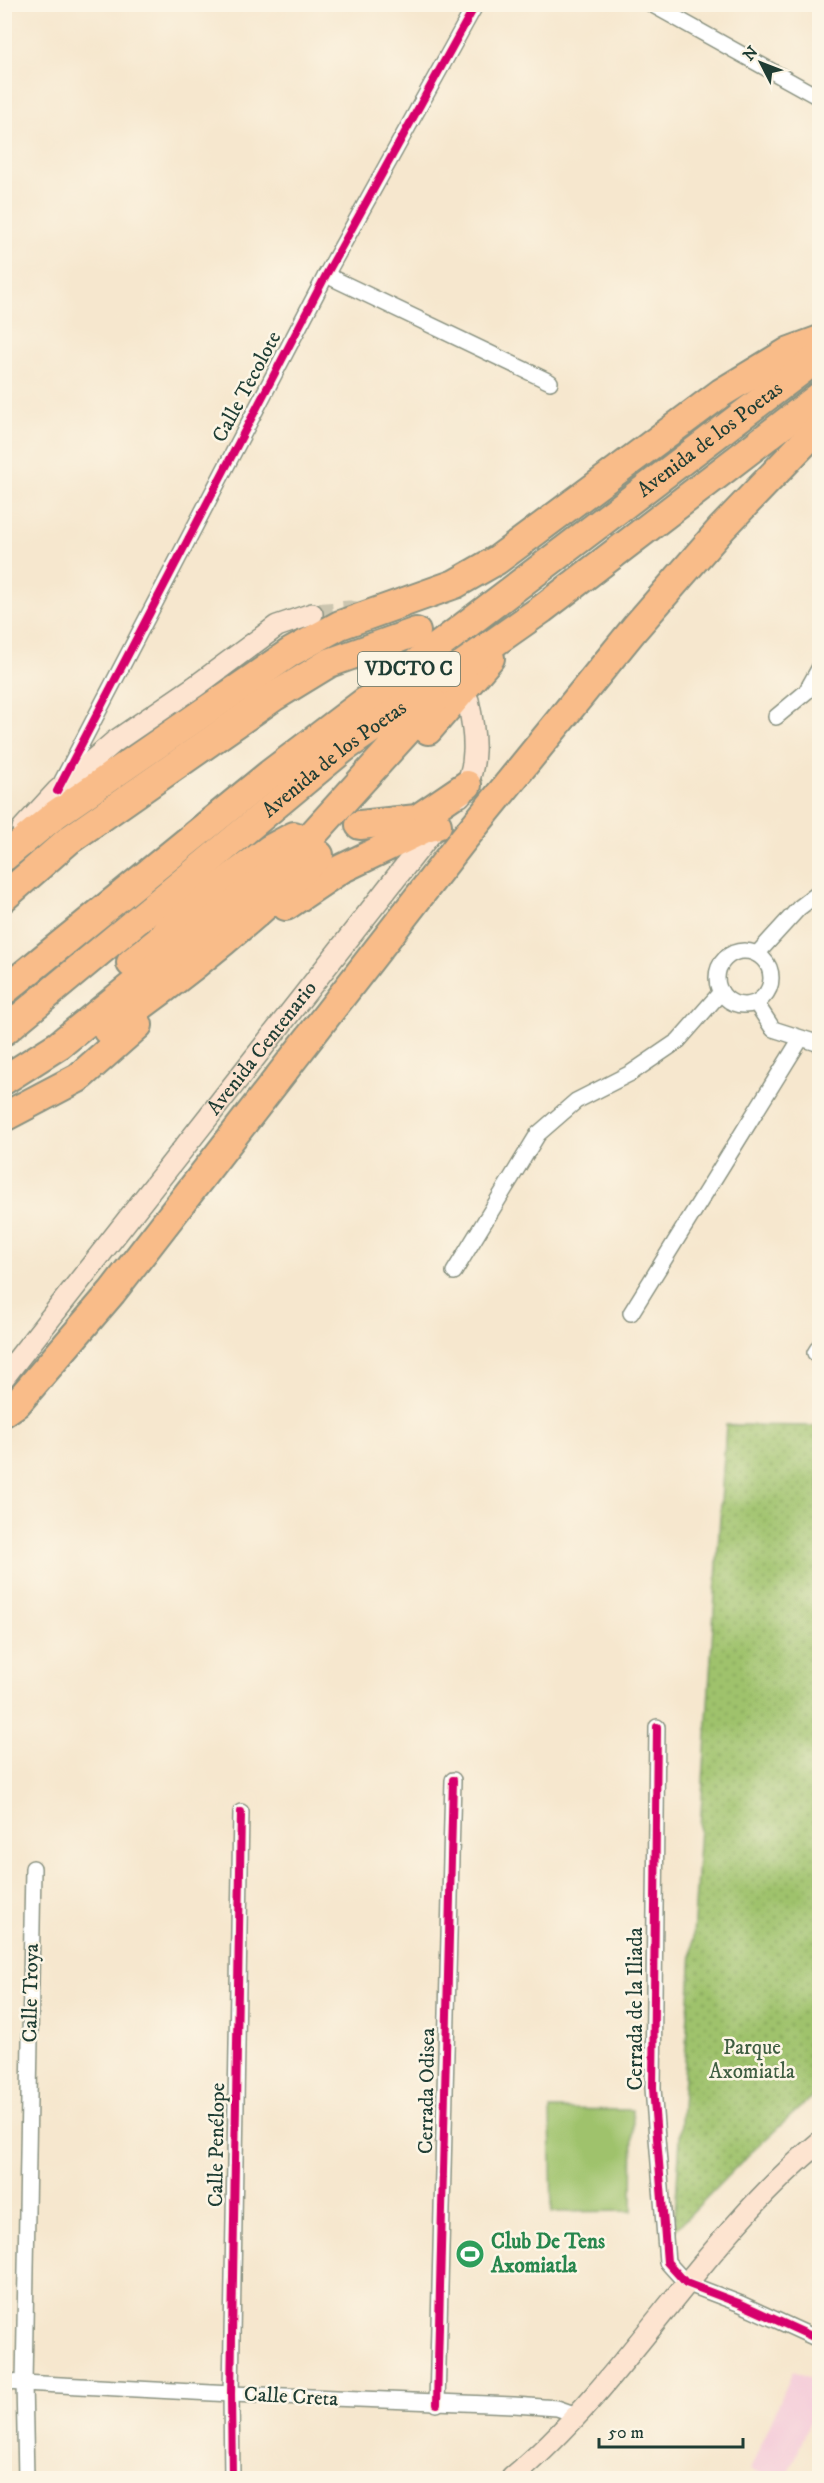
<svg xmlns="http://www.w3.org/2000/svg" width="824" height="2483" viewBox="0 0 824 2483" font-family="'IM FELL DW Pica',serif">
  <style>
    .built { fill: #f5cfda }
    .green { fill: url(#green-dots); stroke: #5f8050; stroke-width: 1.5 }
    .pitch { fill: #9fc26c; stroke: #5f8050; stroke-width: 1.5 }
    .lines { fill: none; stroke-linecap: round; stroke-linejoin: round }
    .secondary-tunnel { stroke: #cbc5af; stroke-width: 21; stroke-dasharray: 21 10; stroke-linecap: butt }
    .street-casing { stroke: #8a9281; stroke-width: 18 }
    .secondary-casing { stroke: #8a9281; stroke-width: 24 }
    .highway-casing { stroke: #8a9281; stroke-width: 32 }
    .street { stroke: #fff; stroke-width: 15 }
    .secondary { stroke: #fde4d0; stroke-width: 21 }
    .highway { stroke: #f9bc89; stroke-width: 28 }
    .cycleway-casing { stroke: #fcf5e5; stroke-width: 11 }
    .cycleway { stroke: #d6006c; stroke-width: 8 }
    .labels { text-anchor: middle; dominant-baseline: central; stroke-width: 5; stroke-linejoin: round; paint-order: stroke }
    .shield { fill: #fcf5e5; stroke: #617469; stroke-width: 1.5 }
    .shield-label { font-size: 20px; font-weight: bold; fill: #1f3d34 }
    .street-label { font-size: 21px; fill: #1f3d34; stroke: #fcf5e5 }
    .park-label { font-size: 21px; fill: #3f5e42; stroke: #fcf5e5 }
    .leisure-label { font-size: 21px; font-weight: bold; fill: #27864d; stroke: #fcf5e5; text-anchor: start }
  </style>
  <defs>
    <pattern id="green-dots" width="8" height="8" patternUnits="userSpaceOnUse" patternTransform="scale(1.5)"><rect width="8" height="8" fill="#9fc26c"/><path d="M2 2h.1M6 6h.1" fill="none" stroke="#819f5a" stroke-width="1.8" stroke-linecap="round"/></pattern>
  </defs>
  <rect width="100%" height="100%" fill="#fcf5e5"/>
  <filter id="ink" filterUnits="userSpaceOnUse"><feTurbulence type="fractalNoise" baseFrequency=".0167" numOctaves="2"/><feDisplacementMap in="SourceGraphic" scale="12" xChannelSelector="R" yChannelSelector="G"/><feConvolveMatrix kernelMatrix="1 2 1 2 8 2 1 2 1" color-interpolation-filters="sRGB"/></filter>
  <filter id="wash" filterUnits="userSpaceOnUse"><feTurbulence type="fractalNoise" baseFrequency=".008" numOctaves="4" result="noise"/><feDisplacementMap in="SourceGraphic" scale="24" xChannelSelector="R" yChannelSelector="G"/><feGaussianBlur stdDeviation="1.35" result="paint"/><feColorMatrix in="noise" values="0 0 0 0 0 0 0 0 0 0 0 0 0 0 0 0 0 1.4 0 .05"/><feComposite in="paint" operator="in"/></filter>
  <g filter="url(#wash)">
    <rect width="100%" height="100%" fill="#f6e7ce"/>
    <path class="built" d="M793,2371l26,10v19l-32,78h-16l-21,-8z"/>
    <path class="green" d="M726,1425l93,1v664l-75,69 -70,72z"/>
    <path class="pitch" d="M550,2109l83,1 -1,101 -80,1z"/>
  </g>
  <g filter="url(#ink)">
    <g class="lines">
      <path class="secondary-tunnel" d="M312,614l38,-3 12,2"/>
      <g class="street-casing">
        <g id="street">
          <path d="M651,4l169,94"/>
          <path d="M326,275l224,107"/>
          <path d="M776,717l30,-25 14,-25"/>
          <path d="M61,783l265,-508 150,-271"/>
          <circle cx="744" cy="978" r="27"/>
          <path d="M757,954l42,-46 21,-16"/>
          <path d="M756,1003l17,26 47,15"/>
          <path d="M454,1272l84,-138 38,-33 55,-28 47,-32 43,-49"/>
          <path d="M631,1313l169,-273"/>
          <path d="M815,1353l5,-8"/>
          <path d="M657,1727l-4,361 14,174 19,21 55,21 79,36"/>
          <path d="M4,2382l227,12 283,11 43,3 20,7"/>
          <path d="M437,2404l16,-624"/>
          <path d="M26,2478l-2,-95 9,-515"/>
          <path d="M232,2478l-1,-84 10,-582"/>
        </g>
      </g>
      <g class="secondary-casing">
        <g id="secondary">
          <path d="M460,796c20,-28 15,-64 8,-96"/>
          <path d="M23,828l34,-37 57,-49 82,-56 81,-60 35,-12"/>
          <path id="s1" d="M4,1377l435,-554"/>
          <path d="M512,2478c115,-97 190,-238 308,-336"/>
        </g>
      </g>
      <g class="highway-casing">
        <g id="highway">
          <path d="M428,730l62,-72"/>
          <path d="M360,825l57,-6 50,-34"/>
          <path d="M4,857l52,-43 235,-162 49,-27 115,-41 42,-24 224,-167 69,-42 30,-11"/>
          <path d="M4,897l65,-57 206,-144 54,-33 87,-31"/>
          <path d="M286,906l55,-37 85,-41 11,-3"/>
          <path d="M131,963l29,-23 15,-20 95,-71 24,-13"/>
          <path id="s2" d="M4,991l266,-217 550,-418"/>
          <path d="M107,1030c75,-52 147,-111 212,-175"/>
          <path id="s3" d="M4,1031l340,-283 198,-139 278,-213"/>
          <path d="M4,1080l55,-35 209,-169 37,-33 128,-141"/>
          <path d="M4,1117l74,-39 60,-53"/>
          <path d="M4,1412l13,-9 95,-111 350,-451 173,-213 87,-100 98,-102"/>
        </g>
      </g>
      <use href="#street" class="street"/>
      <use href="#secondary" class="secondary"/>
      <use href="#highway" class="highway"/>
      <g class="cycleway-casing">
        <g id="cycleway">
          <path d="M57,791l269,-516 150,-271"/>
          <path d="M657,1727l-4,361 14,174 19,21 55,21 79,36"/>
          <path d="M437,2404l16,-624"/>
          <path d="M232,2478l-1,-84 10,-582"/>
        </g>
      </g>
      <use href="#cycleway" class="cycleway"/>
    </g>
  </g>
  <defs>
    <g id="stadium-disc" transform="scale(1.5)"><circle r="9.5" fill="#2e9e5b" stroke="#fcf5e5"/><path d="M0-5a6.5 5 0 1 0 0 10a6.5 5 0 1 0 0-10ZM-3.5-1.8h7v3.6h-7Z" fill="#fff"/></g>
  </defs>
  <g fill-rule="evenodd">
    <use href="#stadium-disc" x="470" y="2254"/>
  </g>
  <g class="labels">
    <rect class="shield" x="358" y="652" width="102" height="34" rx="4.5"/>
    <g class="shield-label">
      <text x="409" y="669">VDCTO C</text>
    </g>
    <g class="street-label">
      <text transform="translate(247 387) rotate(-62)">Calle Tecolote</text>
      <text stroke="none"><textPath href="#s2" startOffset="896">Avenida de los Poetas</textPath></text>
      <text stroke="none"><textPath href="#s3" startOffset="428">Avenida de los Poetas</textPath></text>
      <text stroke="none"><textPath href="#s1" startOffset="418">Avenida Centenario</textPath></text>
      <text transform="translate(31 1993) rotate(-89)">Calle Troya</text>
      <text transform="translate(636 2009) rotate(-90)">Cerrada de la Iliada</text>
      <text transform="translate(427 2091) rotate(-89)">Cerrada Odisea</text>
      <text transform="translate(217 2145) rotate(-89)">Calle Penélope</text>
      <text transform="translate(291 2397) rotate(3)">Calle Creta</text>
    </g>
    <g class="park-label">
      <text x="752" y="2048">Parque<tspan x="752" dy="24">Axomiatla</tspan></text>
    </g>
    <g class="leisure-label">
      <text x="491" y="2242">Club De Tens<tspan x="491" dy="24">Axomiatla</tspan></text>
    </g>
  </g>
  <rect width="824" height="2483" fill="none" stroke="#fcf5e5" stroke-width="24"/>
  <g transform="translate(761 63) rotate(312)" stroke="#fcf5e5" stroke-width="4.5" paint-order="stroke">
  <path d="M0-4.5L10 22L0 15L-10 22Z" fill="#1f3d34"/>
  <text y="-9" font-size="16" font-weight="bold" text-anchor="middle" fill="#1f3d34">N</text>
  </g>
  <path d="M599 2438v9h144v-9" fill="none" stroke="#1f3d34" stroke-width="3"/>
  <text x="608" y="2438" font-size="18" fill="#1f3d34" stroke="#fcf5e5" stroke-width="4.5" paint-order="stroke">50 m</text>
</svg>
